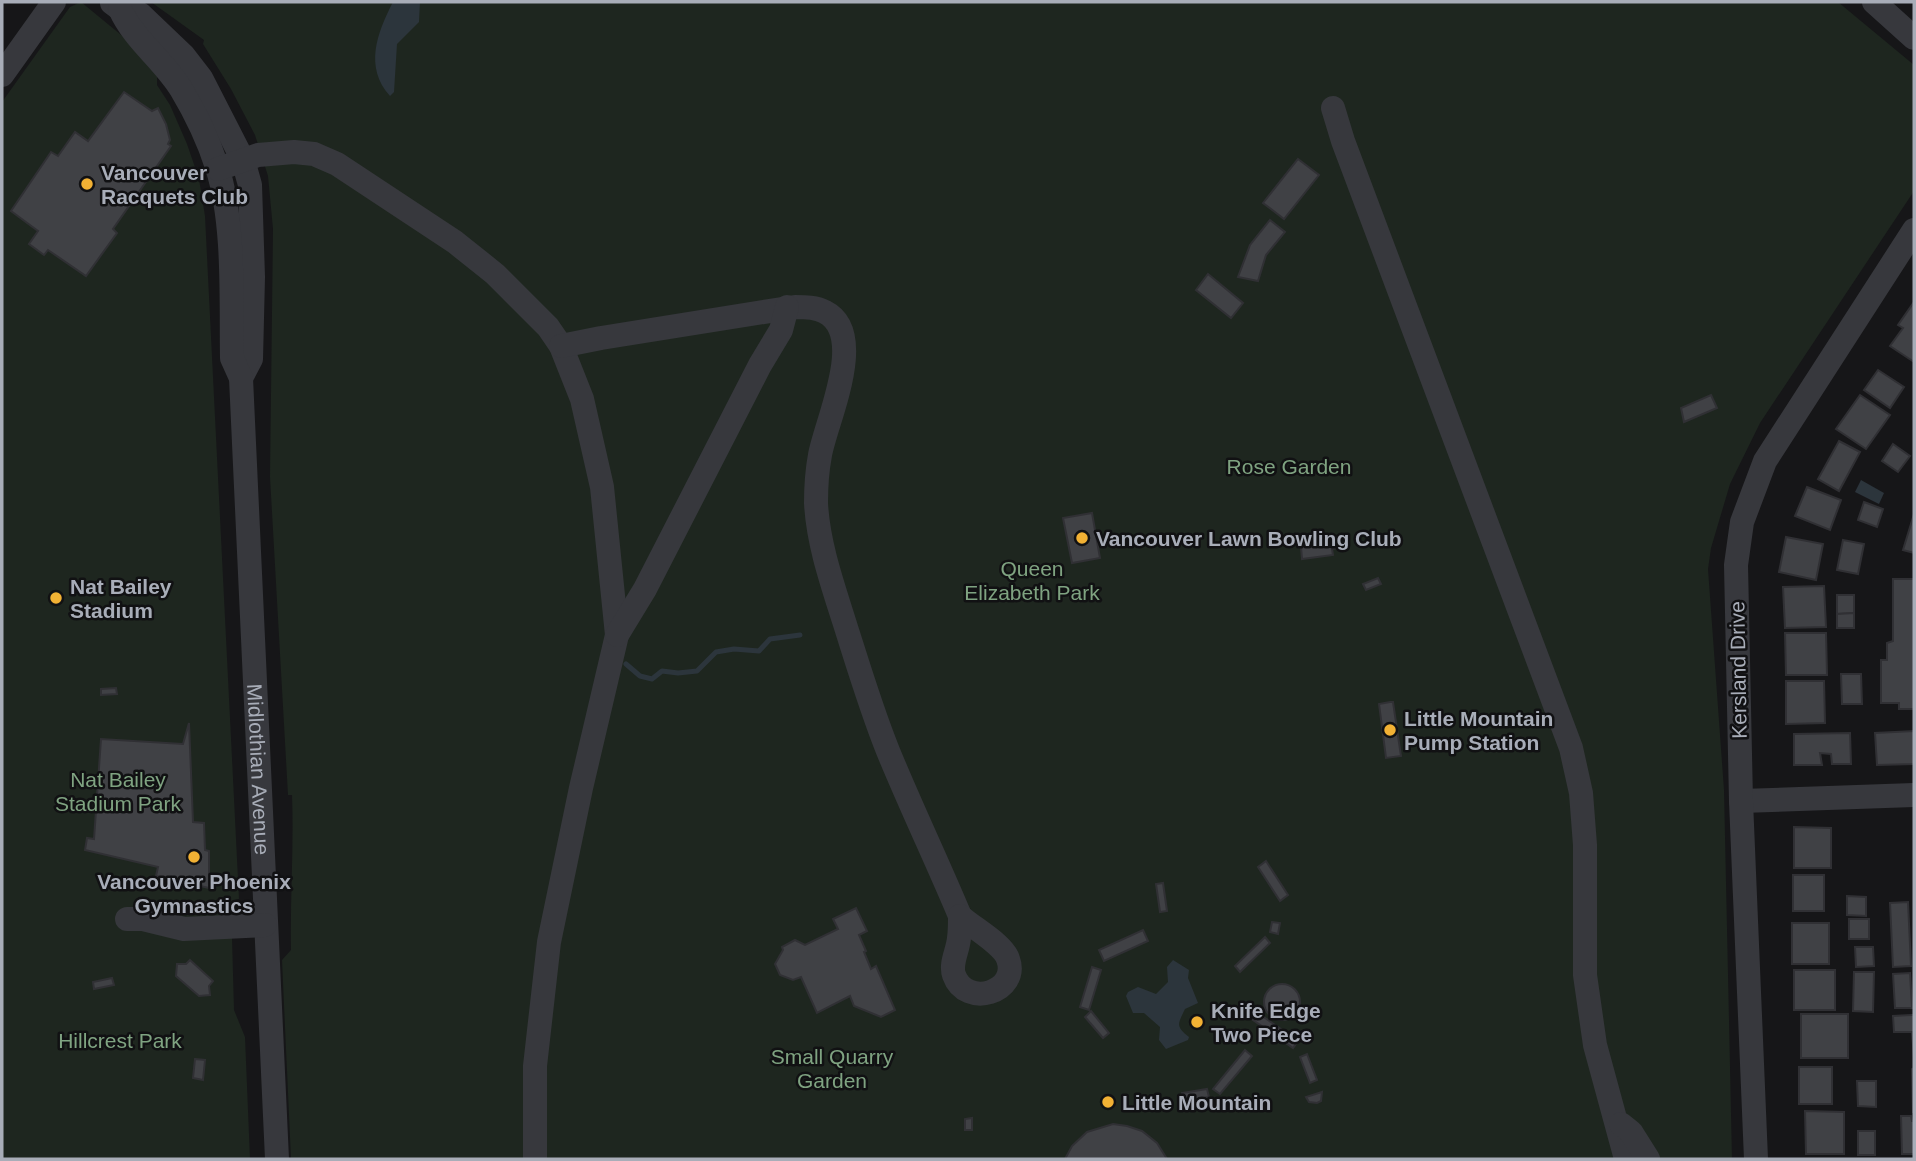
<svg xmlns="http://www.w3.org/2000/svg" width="1916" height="1161" viewBox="0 0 1916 1161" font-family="Arial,sans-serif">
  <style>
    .green { fill: #1e261f }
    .water { fill: #2c353c }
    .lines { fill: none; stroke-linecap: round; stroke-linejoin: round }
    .stream { stroke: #2c353c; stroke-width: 5 }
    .building { fill: #404145; stroke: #303034; stroke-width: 2 }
    .minor { stroke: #37383d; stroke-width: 24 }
    .poi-dot { fill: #f2b134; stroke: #111113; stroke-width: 2.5 }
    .labels { text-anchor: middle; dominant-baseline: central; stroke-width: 5; stroke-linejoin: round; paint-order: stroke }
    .poi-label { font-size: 21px; font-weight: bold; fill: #a8adb8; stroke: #111113; text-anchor: start }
    .park-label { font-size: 21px; fill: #7fa381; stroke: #111113 }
    .street-label { font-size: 21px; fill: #a8adb8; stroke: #111113 }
  </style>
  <rect width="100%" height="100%" fill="#161618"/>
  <g class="green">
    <path d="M81,2l45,37 31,35v11l13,20 17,39 12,35 6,37 34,683 -8,2 3,109 11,27 5,122h-248v-1057l68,-95z"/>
    <path d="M151,2h1687l76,63v126l-154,232 -30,61 -19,64 -3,21 16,221 8,369h-1441l-9,-199 9,-10c-1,-52 3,-103 1,-155h-4l-18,-318 3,-248 -5,-53 -13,-41 -24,-46 -28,-45 1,-4z"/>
  </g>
  <g class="water">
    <path d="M393,2h27l-1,20 -22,22 -3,48 -4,4c-26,-29 -13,-63 3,-94z"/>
    <path d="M1861,480l23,13 -5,11 -24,-12z"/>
    <path d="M1173,960l16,10 -1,8 10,25 -13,6c-7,15 -10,17 4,28l-1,3 -22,9 -7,-9 1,-13 -16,-14h-11l-7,-17 2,-4 10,-5 18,7 12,-12 -1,-15z"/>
  </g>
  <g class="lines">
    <path class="stream" d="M626,664l14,12 12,3 10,-8 16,2 19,-2 19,-19 18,-3 25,2 11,-12 30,-4"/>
  </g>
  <g class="building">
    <path d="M124,92l28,19 6,-3 8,16 4,16 -2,4 3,2 -58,83 4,4 -31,43 -38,-26 -4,5 -15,-11 9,-13 -27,-20 40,-59 7,4 17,-24 13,9z"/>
    <path d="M1298,159l21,16 -35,44 -21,-16z"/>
    <path d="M1270,220l15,12 -19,23 -8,26 -20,-4 12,-32z"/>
    <path d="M1208,274l35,29 -12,15 -35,-28z"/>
    <path d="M1914,302v60l-24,-16 13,-18 -5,-3z"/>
    <path d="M1878,370l26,17 -14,21 -26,-18z"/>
    <path d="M1711,395l6,13 -33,14 -3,-14z"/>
    <path d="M1860,395l30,20 -24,34 -30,-20z"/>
    <path d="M1839,441l21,11 -21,39 -21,-12z"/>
    <path d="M1893,444l17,12 -12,16 -16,-11z"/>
    <path d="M1807,487l34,13 -11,30 -35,-14z"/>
    <path d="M1864,502l19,7 -6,18 -19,-7z"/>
    <path d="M1092,513l8,45 -28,5 -9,-45z"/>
    <path d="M1914,514v39l-11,-3z"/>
    <path d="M1786,537l37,7 -7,36 -37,-8z"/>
    <path d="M1843,540l21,4 -6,30 -21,-4z"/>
    <path d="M1344,541v6l-12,2 1,6 -31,4 -1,-12z"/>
    <path d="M1378,578l3,6 -15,6 -3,-6z"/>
    <path d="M1893,579h21v130h-15v-6h-18v-43h6v-17l6,-2z"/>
    <path d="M1824,586l2,41 -41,1 -2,-41z"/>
    <path d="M1837,595h17v18l-17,1z"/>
    <path d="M1854,613v15h-17v-14z"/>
    <path d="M1785,633h41l1,42h-41z"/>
    <path d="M1841,674h20l1,30h-20z"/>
    <path d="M1786,681h38l1,42 -39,1z"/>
    <path d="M116,688l1,6 -16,1v-6z"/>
    <path d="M1390,702h3l8,54 -15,2 -7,-54z"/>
    <path d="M189,723l4,99 11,1 1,27 4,1v37l-53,-12 2,-9 -73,-17 2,-12 7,1 7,-100 82,5z"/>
    <path d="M1914,731v33l-37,1 -2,-32z"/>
    <path d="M1850,733l1,31h-19l-1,-10 -11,-1 2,12h-28v-31z"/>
    <path d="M1794,827l37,1v40h-37z"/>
    <path d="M1266,861l22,34 -8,6 -22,-34z"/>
    <rect x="1793" y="875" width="31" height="36"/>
    <path d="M1163,883l4,28 -7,1 -4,-28z"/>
    <path d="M1847,896l19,1v19l-19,-1z"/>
    <path d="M1908,902l3,64 -18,1 -3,-64z"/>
    <path d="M856,908l11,23 -8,4 7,16 -2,1 7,17 5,-3 19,44 -14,7 -27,-11 -4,-10 -33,17 -16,-36 -8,3 -13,-5 -5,-11 8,-14 -1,-3 13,-7 10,5 33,-16 -5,-10z"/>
    <rect x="1849" y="919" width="20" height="20"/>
    <path d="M1272,922l8,1 -2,11 -8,-2z"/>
    <rect x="1792" y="923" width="37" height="41"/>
    <path d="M1143,930l5,11 -44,20 -5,-11z"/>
    <path d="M1265,937l5,6 -30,29 -5,-6z"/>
    <path d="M1855,947h18l1,19 -18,1z"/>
    <path d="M190,960l23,21 -4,5 1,9 -11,1 -23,-20 1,-12h9z"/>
    <path d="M1092,967l9,3 -12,40 -9,-3z"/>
    <rect x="1794" y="970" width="41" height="40"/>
    <path d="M1854,972h20l-1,40 -20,-1z"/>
    <path d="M1910,973l2,35h-17l-2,-34z"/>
    <path d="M112,978l2,7 -20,4 -1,-7z"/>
    <circle cx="1282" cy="1002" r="18"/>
    <path d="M1091,1011l18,22 -6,5 -18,-21z"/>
    <path d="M1258,1013l40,28 -5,7 -40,-28z"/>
    <rect x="1801" y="1014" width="47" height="44"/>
    <path d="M1911,1015h3v43l-2,-26h-18l-1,-16z"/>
    <path d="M1245,1050l7,6 -32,38 -7,-5z"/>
    <path d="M1307,1054l10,26 -7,3 -10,-26z"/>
    <path d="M195,1059l10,1 -2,20 -10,-2z"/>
    <rect x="1799" y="1067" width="33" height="37"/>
    <path d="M1914,1068v44h-1l-1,-43z"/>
    <path d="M1857,1081h19v26l-18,-1z"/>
    <path d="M1207,1089l2,8 -26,4 -1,-8z"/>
    <path d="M1322,1092l-1,9 -4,2 -8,-1 -3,-5z"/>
    <path d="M1805,1111l39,1v42h-38z"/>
    <path d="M1901,1116h10l1,5h2v33h-12z"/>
    <path d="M972,1118v12h-7v-11z"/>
    <path d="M1113,1124l14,2 15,5 15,12 10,16h-102l7,-13 15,-14z"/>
    <rect x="1858" y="1131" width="17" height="24"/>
  </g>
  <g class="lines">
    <g class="minor">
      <path d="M1874,2l40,36"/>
      <path d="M112,3l8,6 20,5 44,42 17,22 42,82 7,25 3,92 -2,82 -10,19"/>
      <path id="s1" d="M120,9c14,31 43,51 61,80 15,25 27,50 36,78 18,56 14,132 15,191l9,20 36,781"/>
      <path d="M2,75l52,-73"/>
      <path d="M1333,108l10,33 228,607 10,45 4,52v130l10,70 31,114"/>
      <path d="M218,169l40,-14 36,-3 20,2 23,10 118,78 40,32 53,53 13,19 21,53 20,88 15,148 -36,153 -32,154 -14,124v93"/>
      <path d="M561,346l40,-8 194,-31c10,0 21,0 30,5 43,22 1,109 -5,143 -3,16 -4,32 -4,48 2,40 16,80 28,118 14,44 27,88 44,130 23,56 49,110 72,165"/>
      <path d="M617,635l28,-46 115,-224 21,-35 6,-23"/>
      <path d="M1741,801l173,-6"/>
      <path d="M960,916c13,12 43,28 48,43 12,33 -42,50 -54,16 -4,-12 4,-24 5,-37 1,-7 1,-14 1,-22z"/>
      <path d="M127,919h16l41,10 81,-4"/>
      <path d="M1621,1124l10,8 17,27"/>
      <path d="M1756,1159l-15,-358 -5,-236 6,-43 23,-61 149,-231"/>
    </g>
  </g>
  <g class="poi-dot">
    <circle cx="87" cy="184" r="7"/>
    <circle cx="1082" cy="538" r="7"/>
    <circle cx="56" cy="598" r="7"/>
    <circle cx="1390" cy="730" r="7"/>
    <circle cx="194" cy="857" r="7"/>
    <circle cx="1197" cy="1022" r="7"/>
    <circle cx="1108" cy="1102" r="7"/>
  </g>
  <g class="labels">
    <g class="poi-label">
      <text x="101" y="172">Vancouver<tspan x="101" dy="24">Racquets Club</tspan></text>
      <text x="1096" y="538">Vancouver Lawn Bowling Club</text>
      <text x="70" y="586">Nat Bailey<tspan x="70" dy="24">Stadium</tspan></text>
      <text x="1404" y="718">Little Mountain<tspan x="1404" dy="24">Pump Station</tspan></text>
      <text x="194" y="881" text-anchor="middle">Vancouver Phoenix<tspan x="194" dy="24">Gymnastics</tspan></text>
      <text x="1211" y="1010">Knife Edge<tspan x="1211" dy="24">Two Piece</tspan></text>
      <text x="1122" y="1102">Little Mountain</text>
    </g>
    <g class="park-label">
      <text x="1289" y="466">Rose Garden</text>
      <text x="1032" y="568">Queen<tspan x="1032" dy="24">Elizabeth Park</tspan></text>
      <text x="118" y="779">Nat Bailey<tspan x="118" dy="24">Stadium Park</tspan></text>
      <text x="120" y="1040">Hillcrest Park</text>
      <text x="832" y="1056">Small Quarry<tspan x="832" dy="24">Garden</tspan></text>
    </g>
    <g class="street-label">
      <text transform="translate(1738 670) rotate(-91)">Kersland Drive</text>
      <text stroke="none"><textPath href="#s1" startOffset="793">Midlothian Avenue</textPath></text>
    </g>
  </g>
  <rect width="1916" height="1161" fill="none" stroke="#a8adb8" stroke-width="7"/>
</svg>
